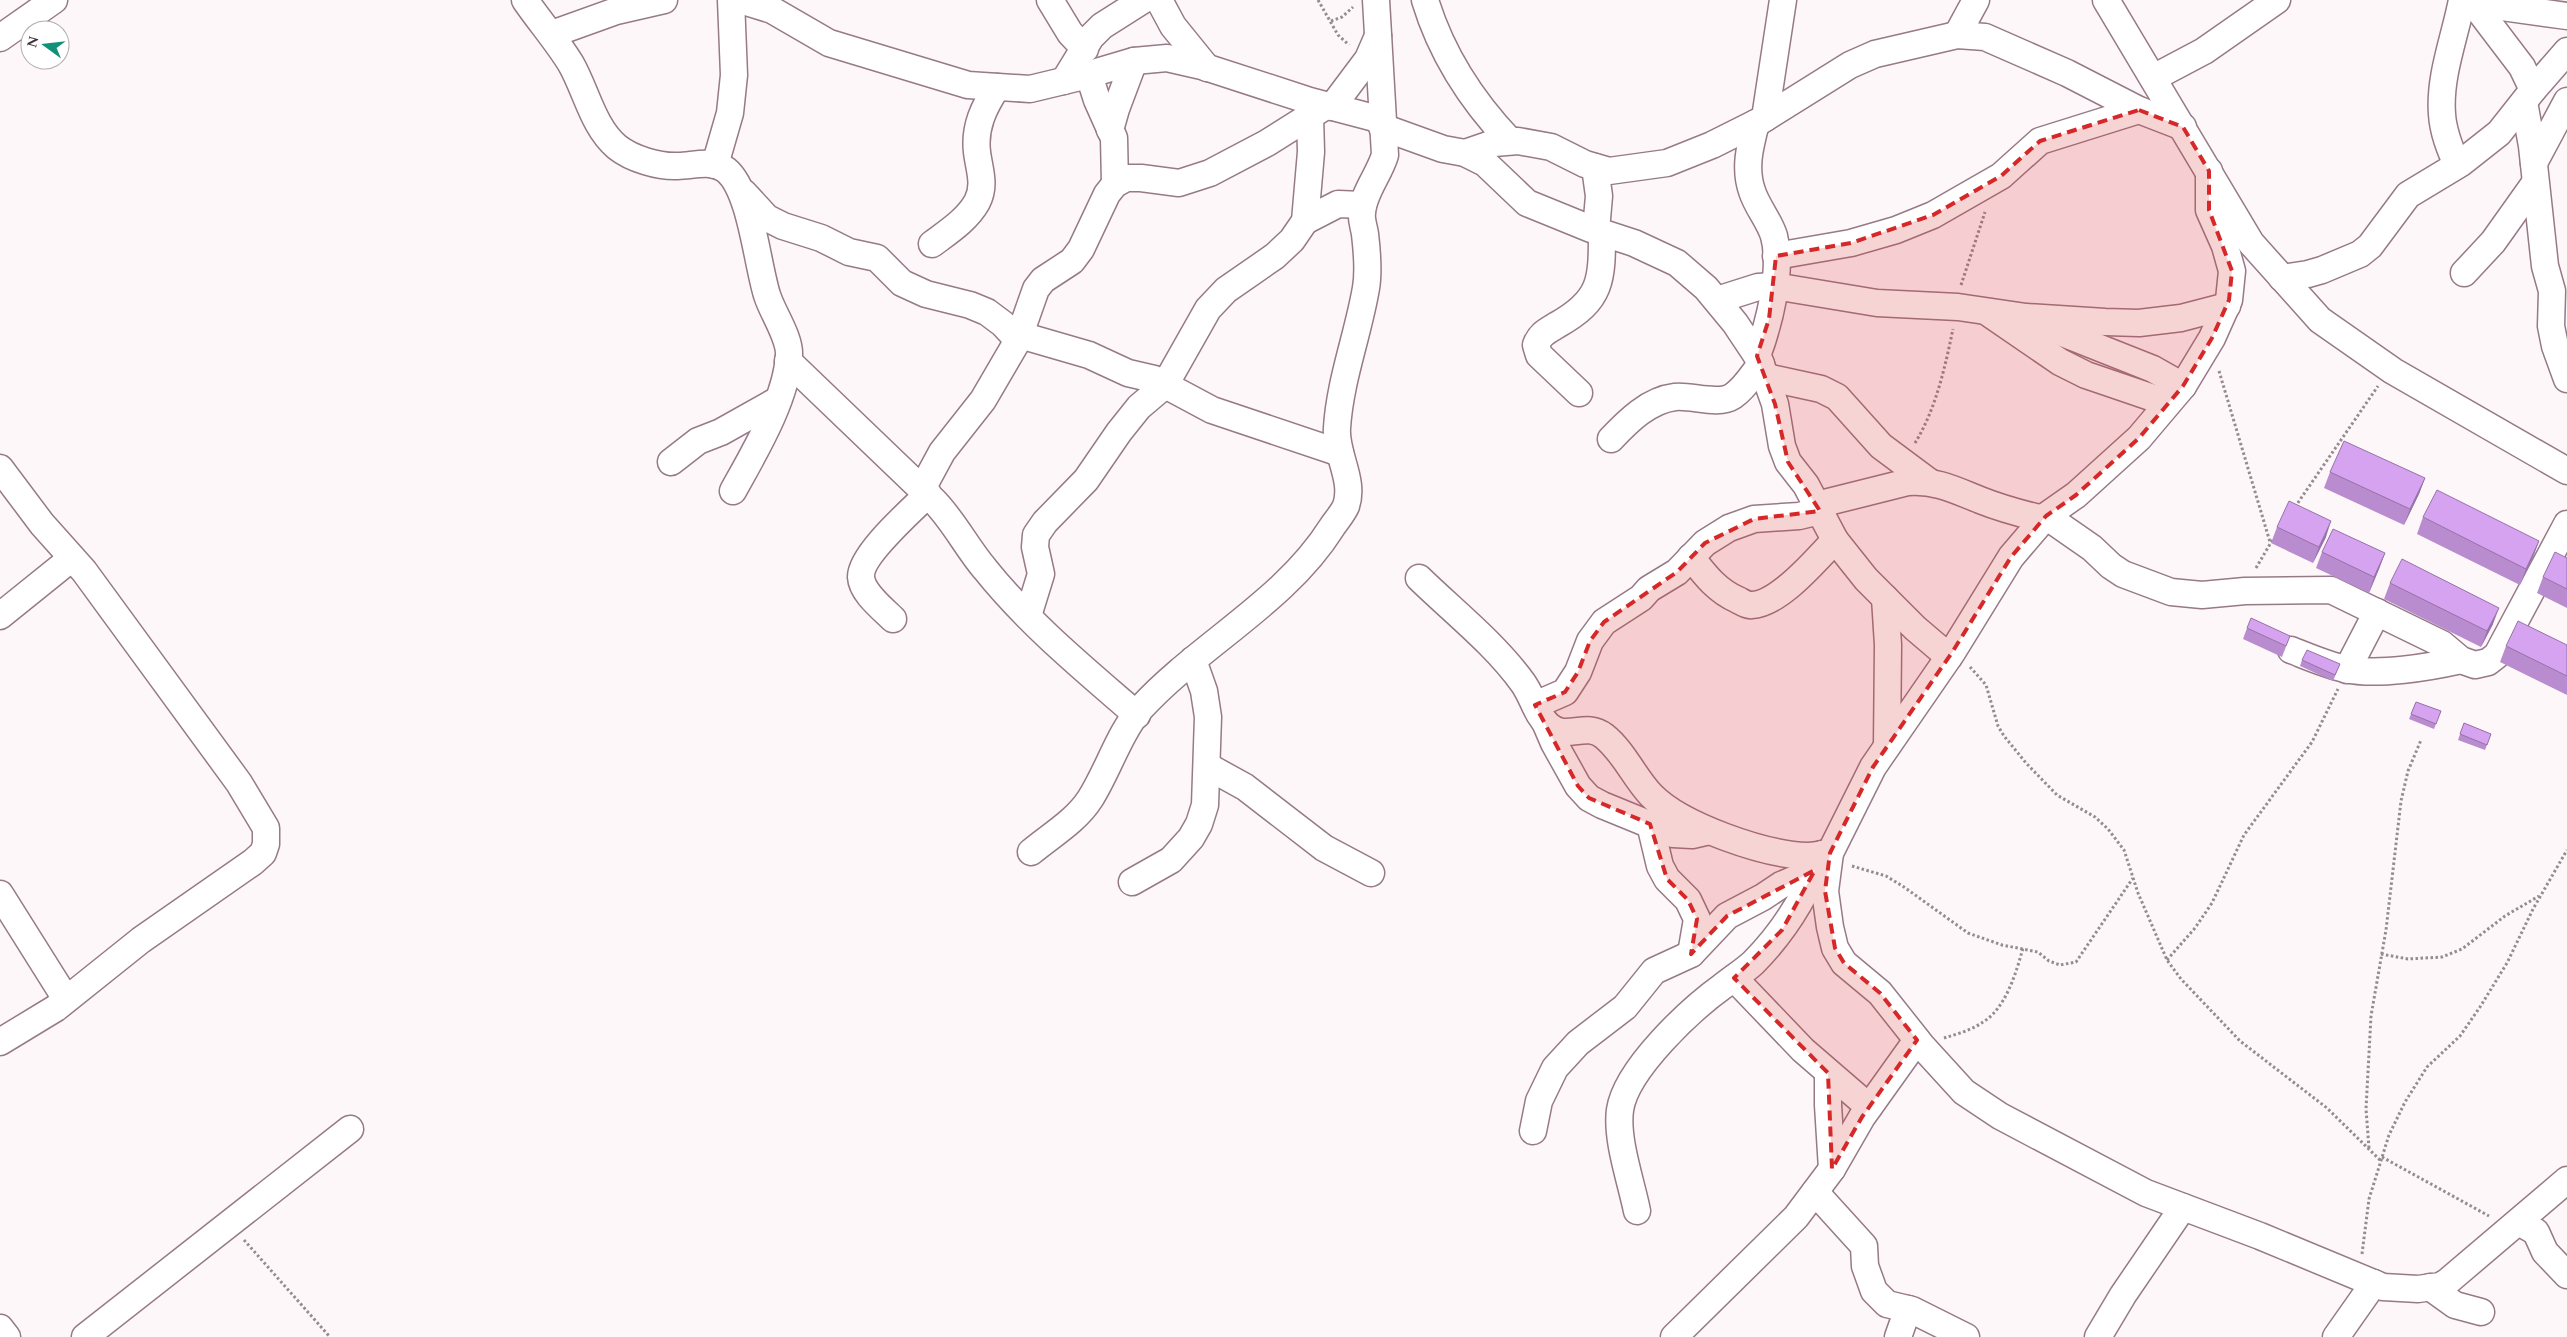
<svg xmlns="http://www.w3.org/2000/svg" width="2567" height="1337" viewBox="0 0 2567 1337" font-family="Spectral,serif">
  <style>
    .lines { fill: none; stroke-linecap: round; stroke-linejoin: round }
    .minor-casing { stroke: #967a87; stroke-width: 29 }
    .path { stroke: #958b90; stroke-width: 3; stroke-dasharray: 2.5 2.5; stroke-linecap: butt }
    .minor { stroke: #fff; stroke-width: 26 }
    .wall { fill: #b88cce }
    .shaded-wall { fill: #9672a8 }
    .building { fill: #d6a3f0; stroke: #9672a8 }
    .marked { fill: #d62828; fill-opacity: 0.2; stroke: #d62828; stroke-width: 4; stroke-dasharray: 10 6; stroke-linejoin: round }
  </style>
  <rect width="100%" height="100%" fill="#fef7fa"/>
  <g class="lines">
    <g class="minor-casing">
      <g id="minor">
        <path d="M525,0c15,22 32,41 46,64 15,26 22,63 46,83 15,12 42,20 61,19 15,0 34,-7 48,4 25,20 31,94 41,125 5,17 23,42 22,60 -2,43 -35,98 -56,136"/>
        <path d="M740,0l32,10 57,33 139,42 62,4 50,-12 54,-16 33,-3 35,8 108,35 72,19"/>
        <path d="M1050,0l20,33 15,16"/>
        <path d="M1159,0l14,26 34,42"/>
        <path d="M1425,0c16,53 47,101 85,141"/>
        <path d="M2106,0l145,243 69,77 73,51 174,100"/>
        <path d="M2471,0l51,67 11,23"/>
        <path d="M2473,3l94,13"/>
        <path d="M552,34l64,-23 48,-11"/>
        <path d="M1957,35l19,-35"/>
        <path d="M0,38l54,-38"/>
        <path d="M1089,75l8,25 17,38 1,46"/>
        <path d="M2153,78l51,-27 73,-51"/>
        <path d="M1064,81l27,-44 11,-11 41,-26"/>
        <path d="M2524,102l8,44 13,120 7,25 -1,35 4,20 12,33"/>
        <path d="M1332,107l36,-48 10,-23"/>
        <path d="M1765,118l18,-118"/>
        <path d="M1756,123c-6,23 -12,45 -4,68 5,16 17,29 22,45 9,34 -5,88 -17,120"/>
        <path d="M1382,127l61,22 22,4 20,10 42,40 64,26 43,14 43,20 29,25 29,35 24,36 16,45 7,42 6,16 18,23 29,55 31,39 49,49 34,29"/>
        <path d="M1110,130l6,-21 18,-48"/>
        <path d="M1465,153l29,-10 24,-2 33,6 34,17 24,7 58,-8 45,-18 50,-25 88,-55 25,-11 82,-19 28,2 82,36 72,37 44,17"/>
        <path d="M2534,163l33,-62"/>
        <path d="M715,165l15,-52 4,-38 -3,-75"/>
        <path d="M2457,165c-7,-16 -14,-33 -15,-51 -3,-38 13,-77 20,-114"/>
        <path d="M1595,167l4,29 -3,34"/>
        <path d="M2209,171v39l16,36 7,25 -3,29 -17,38 -29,48 -44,52 -63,57 -30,21 -35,41 -58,94 -80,116 -43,86 -5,38 5,36 5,21 9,15 36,30 42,53 42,46 36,24 146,77 114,43 123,51 35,2 22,-3 7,-4 120,-102"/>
        <path d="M744,193l23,25 16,8 38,12 28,14 28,6 25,25 24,11 44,11 17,7 16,12 15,16"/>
        <path d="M1305,221l33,-17 25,1"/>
        <path d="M932,244c16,-12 35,-24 45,-42 9,-17 2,-33 0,-50 -3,-25 7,-45 20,-65"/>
        <path d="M1776,256l75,-13 45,-13 37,-15 68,-39 39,-35 99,-31"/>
        <path d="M2464,273l29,-31 42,-59"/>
        <path d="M2282,278l26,-4 14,-4 38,-16 10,-8 38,-51 53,-32 38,-30 34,-43 34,-39"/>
        <path d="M1717,300l41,-13 16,-1 103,17 81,4 68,10 79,5 34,1 42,-5 46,-12"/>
        <path d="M1990,314l70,48 26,13 82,28"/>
        <path d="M2042,325l111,44 30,17"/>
        <path d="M1020,335l69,20 39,18 26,6 58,31 128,43"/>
        <path d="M788,361l147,141c20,21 32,46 50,67 44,55 99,100 152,146"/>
        <path d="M1766,377l55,12 16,8 44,49 47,35"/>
        <path d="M1579,393l-40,-38 -3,-10c4,-11 11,-14 21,-20 45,-25 45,-45 45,-93"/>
        <path d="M1611,439c17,-18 38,-39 64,-42 17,-2 43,9 58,-1 12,-8 20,-22 28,-32"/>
        <path d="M671,462l27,-21 23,-9 57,-32"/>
        <path d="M0,468l42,56 42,47 155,212 27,45v16l-3,9 -10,9 -112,78 -85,68 -56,34"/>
        <path d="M922,489l20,-37 41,-52 35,-60 18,-51 7,-9 29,-19 9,-12 26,-55 8,-10 11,-6h15l38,5 31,-10 57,-30 54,-34"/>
        <path d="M1816,505l92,-23c28,-2 47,8 72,18 20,8 42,14 63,19"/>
        <path d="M2046,516l46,32 19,18 12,8 48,18 31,3 43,-4 86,-1 111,54 19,16 14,5 13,-3 9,-7 70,-131"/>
        <path d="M1691,557c14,18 26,34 47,43 4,2 10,6 14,5 27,-1 65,-46 83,-65"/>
        <path d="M1419,578c35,34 76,66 104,105 10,14 13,31 25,42 18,17 37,-4 56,11 20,16 30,41 47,59 30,31 114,60 157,61 7,0 15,-2 22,-3"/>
        <path d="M1885,598l3,47 -1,101"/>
        <path d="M0,616l72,-58"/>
        <path d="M1028,616l13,-42 -6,-27 1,-12 9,-13 41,-42 33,-48 20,-25 26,-22 43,-76 18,-19 49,-34 17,-16 13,-19 6,-69 -1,-36"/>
        <path d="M893,619c-11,-11 -31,-26 -32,-42 -1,-22 51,-67 67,-83"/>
        <path d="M2291,650c18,7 36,15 55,19 31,7 84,-2 115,-9"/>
        <path d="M2347,670l30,-58"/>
        <path d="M1535,705l30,-13 13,-20 12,-31 14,-19 37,-24 8,-9 28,-17 28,-29 24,-15 25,-9 45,-3 21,-5"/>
        <path d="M1545,722l9,21 24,43 11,12 13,7 71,29 19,1 13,-3"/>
        <path d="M1207,766l38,21 79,61 47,25"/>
        <path d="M1650,824l10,42 7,13 21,21 9,19 -6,35"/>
        <path d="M1031,852c19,-16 45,-31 59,-53 18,-28 29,-66 51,-91 59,-64 144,-106 191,-181 4,-6 11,-14 14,-21 9,-26 -11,-52 -9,-78 3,-48 21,-93 29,-140 3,-17 1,-37 -1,-54 -1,-7 -4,-14 -3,-21 1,-20 17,-38 23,-58l-9,-155"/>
        <path d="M1132,882l39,-22 20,-22 8,-14 6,-19 3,-88 -4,-26 -11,-31"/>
        <path d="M0,894l66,105"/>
        <path d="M1734,978l69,72 66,57"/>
        <path d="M1828,1073v32l4,64"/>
        <path d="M1533,1131l6,-30 16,-33 23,-25 47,-36 29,-36 37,-17 36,-38 36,-19 18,-12 35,-15"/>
        <path d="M1815,1192l49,54 1,20 9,25 13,13 25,6 54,27"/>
        <path d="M1637,1211c-6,-30 -21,-71 -17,-101 6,-41 71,-101 103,-124 10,-8 20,-14 30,-23 30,-30 54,-69 69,-109"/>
        <path d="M2519,1222l17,10 9,20 22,23"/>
        <path d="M2430,1287l25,18 26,7"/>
        <path d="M0,1328l7,9"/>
        <path d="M85,1337l265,-208"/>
        <path d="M1674,1337l122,-120 36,-48 30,-52 55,-77"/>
        <path d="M1898,1337l10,-28"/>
        <path d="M2098,1337l25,-42 60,-88"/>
        <path d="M2336,1337l38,-54"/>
      </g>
    </g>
    <g class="path">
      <path d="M1318,0l20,35 11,10"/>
      <path d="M1331,21l11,-4 11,-10"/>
      <path d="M1961,285l24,-73"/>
      <path d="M2219,371l51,171"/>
      <path d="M1915,443c21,-34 30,-76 38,-114"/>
      <path d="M2295,507l83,-121"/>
      <path d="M2256,568l17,-29"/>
      <path d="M1970,667l16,18 12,41 6,10 22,27 31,32 38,22 13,12 16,21 14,43 29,67 14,19 59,62 87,67 54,53"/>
      <path d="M1852,866l34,10 18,11 64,46 34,12 36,7 11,9 11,4 16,-3 57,-84"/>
      <path d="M2381,954l27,5 34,-2 20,-8 43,-33 34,-20"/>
      <path d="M2167,960l28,-32 17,-25 32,-68 68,-93 26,-53"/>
      <path d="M1944,1038c13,-4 28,-8 39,-16 23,-14 33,-49 40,-74"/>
      <path d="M2369,1148l-3,-39 5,-93 15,-86 15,-129 7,-30 13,-31"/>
      <path d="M2382,1157l107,59"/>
      <path d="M244,1240l86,97"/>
      <path d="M2362,1254l7,-55 20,-64 16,-33 22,-35 33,-31 20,-29 27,-44 26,-54 34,-59"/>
    </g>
    <use href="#minor" class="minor"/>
  </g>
  <g class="wall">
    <path d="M2330,472l95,6 -6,16 -15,31 -80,-37z"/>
    <path d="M2423,517l116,24 -6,16 -13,28 -103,-51z"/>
    <path d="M2277,527l49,10 -13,26 -42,-20z"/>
    <path d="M2322,552l63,1 -6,16 -10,24 -53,-25z"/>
    <path d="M2567,558v50l-30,-15 6,-16z"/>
    <path d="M2390,583l103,41 -12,23 -97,-48z"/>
    <path d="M2247,628l43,8 -8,21 -39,-18z"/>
    <path d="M2567,645v50l-67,-33 6,-16z"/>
    <path d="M2302,660l38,4 -7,17 -33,-15z"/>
    <path d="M2416,702l25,9 -7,18 -25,-10z"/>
    <path d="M2464,723l27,11 -6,16 -27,-10z"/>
  </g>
  <g class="shaded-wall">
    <path d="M2425,478l-6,16 -15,31 6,-16z"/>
    <path d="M2331,521l-5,16 -13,26 6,-16z"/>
    <path d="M2539,541l-6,16 -13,28 6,-16z"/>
    <path d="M2385,553l-6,16 -10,24 5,-16z"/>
    <path d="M2499,608l-6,16 -12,23 6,-16z"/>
  </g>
  <g class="building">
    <path d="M2344,441l81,37 -15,31 -80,-37z"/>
    <path d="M2437,490l102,51 -13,28 -103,-52z"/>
    <path d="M2289,501l42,20 -12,26 -42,-20z"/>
    <path d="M2333,529l52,24 -11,24 -52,-25z"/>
    <path d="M2555,552l12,6v31l-24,-12z"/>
    <path d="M2402,559l97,49 -12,23 -97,-48z"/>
    <path d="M2251,618l39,18 -4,10 -39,-18z"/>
    <path d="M2518,621l49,24v31l-61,-30z"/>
    <path d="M2307,650l33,14 -5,11 -33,-15z"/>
    <path d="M2416,702l25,9 -5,13 -25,-10z"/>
    <path d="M2464,723l27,11 -4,11 -27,-11z"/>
  </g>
  <path class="marked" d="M2139,110l44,17 26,44v39l23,61 -3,29 -17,38 -29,48 -44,52 -63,57 -30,21 -35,41 -58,94 -80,116 -43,86 -5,38 10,57 9,15 36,30 37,47 -55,77 -30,52 -4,-96 -94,-95 48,-48 33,-60 -88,46 -36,38 6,-35 -9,-19 -21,-21 -17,-55 -61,-26 -11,-12 -43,-81 30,-13 13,-20 12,-31 14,-19 73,-50 28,-29 49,-24 66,-8 -32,-49 -13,-58 -18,-48 12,-37 7,-63 75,-13 82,-28 68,-39 39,-35z"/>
  <g transform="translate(45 45) rotate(285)"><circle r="24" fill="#ffffff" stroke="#b2adaf"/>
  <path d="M0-4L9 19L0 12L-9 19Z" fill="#109179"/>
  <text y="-8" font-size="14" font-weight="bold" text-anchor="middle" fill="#3f3238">N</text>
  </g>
</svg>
